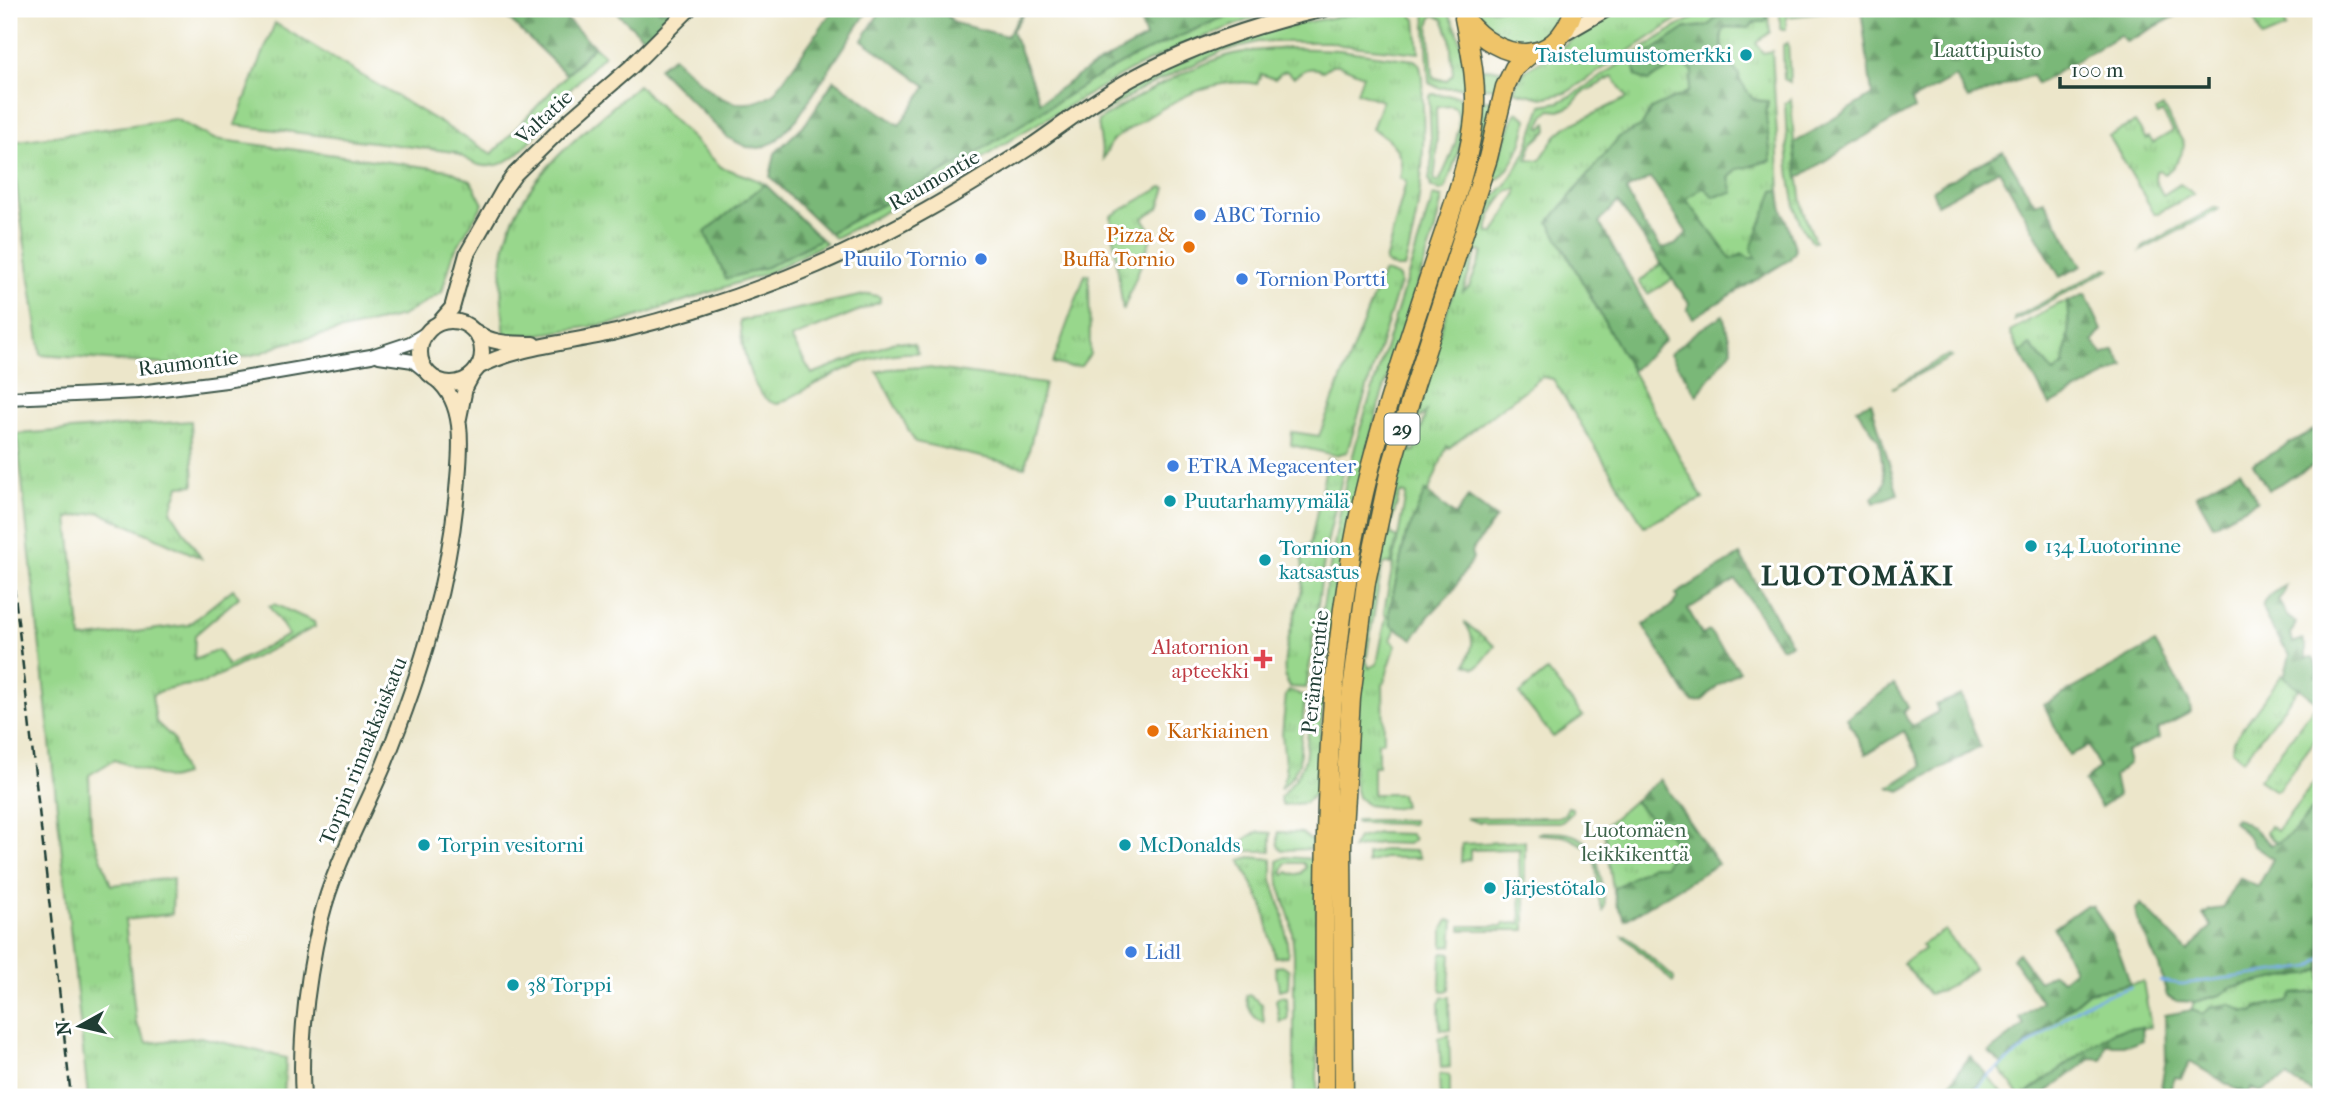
<svg xmlns="http://www.w3.org/2000/svg" width="2330" height="1106" viewBox="0 0 2330 1106" font-family="'IM FELL French Canon',serif">
  <style>
    .grass { fill: url(#grass-tufts); stroke: #5c8a60; stroke-width: 2; fill-rule: evenodd }
    .forest { fill: url(#forest-firs); stroke: #4c7a56; stroke-width: 2; fill-rule: evenodd }
    .lines { fill: none; stroke-linecap: round; stroke-linejoin: round }
    .stream { stroke: #7bb0e9; stroke-width: 2.5 }
    .tertiary-casing { stroke: #3e564a; stroke-width: 16 }
    .secondary-casing { stroke: #3e564a; stroke-width: 18 }
    .trunk-casing { stroke: #3e564a; stroke-width: 21 }
    .tertiary { stroke: #fff; stroke-width: 12 }
    .secondary { stroke: #f9e7c3; stroke-width: 14 }
    .trunk { stroke: #efc469; stroke-width: 18 }
    .rail { stroke: #1f3d34; stroke-width: 2.5; stroke-dasharray: 10 5; stroke-linecap: butt }
    .culture-dot { fill: #0f9aa8; stroke: #fff; stroke-width: 2.5 }
    .shop-dot { fill: #3f7fe0; stroke: #fff; stroke-width: 2.5 }
    .food-dot { fill: #e8710a; stroke: #fff; stroke-width: 2.5 }
    .health-dot { fill: #e0444e; stroke: #fff; stroke-width: 2.5 }
    .labels { text-anchor: middle; dominant-baseline: central; stroke-width: 6; stroke-linejoin: round; paint-order: stroke }
    .shield { fill: #fff; stroke: #627771; stroke-width: 2 }
    .shield-label { font-size: 19px; font-weight: bold; fill: #1f3d34 }
    .park-label { font-size: 21px; fill: #3d644a; stroke: #fff }
    .culture-label { font-size: 21px; fill: #0d838f; stroke: #fff; text-anchor: start }
    .street-label { font-size: 21px; fill: #1f3d34; stroke: #fff }
    .shop-label { font-size: 21px; fill: #366cbe; stroke: #fff; text-anchor: start }
    .food-label { font-size: 21px; fill: #c56008; stroke: #fff; text-anchor: end }
    .health-label { font-size: 21px; fill: #be3a42; stroke: #fff; text-anchor: end }
    .district-label { font-size: 28px; font-weight: bold; letter-spacing: 2px; fill: #1f3d34; stroke: #fff }
  </style>
  <defs>
    <pattern id="grass-tufts" width="24" height="20" patternUnits="userSpaceOnUse" patternTransform="scale(1.75)"><rect width="24" height="20" fill="#98d78c"/><path d="M3 7l-1-3M5 7V3M7 7l1-3M15 17l-1-3M17 17v-4M19 17l1-3" fill="none" stroke="#83b979"/></pattern>
    <pattern id="forest-firs" width="22" height="20" patternUnits="userSpaceOnUse" patternTransform="scale(1.75)"><rect width="22" height="20" fill="#7ab878"/><path d="M5 1l3.5 6h-7zM16 11l3.5 6h-7z" fill="#639763"/></pattern>
  </defs>
  <rect width="100%" height="100%" fill="#fff"/>
  <filter id="ink" filterUnits="userSpaceOnUse"><feTurbulence type="fractalNoise" baseFrequency=".0143" numOctaves="2"/><feDisplacementMap in="SourceGraphic" scale="14" xChannelSelector="R" yChannelSelector="G"/><feConvolveMatrix kernelMatrix="1 2 1 2 8 2 1 2 1" color-interpolation-filters="sRGB"/></filter>
  <filter id="wash" filterUnits="userSpaceOnUse"><feTurbulence type="fractalNoise" baseFrequency=".00686" numOctaves="4" result="noise"/><feDisplacementMap in="SourceGraphic" scale="28" xChannelSelector="R" yChannelSelector="G"/><feGaussianBlur stdDeviation="1.57" result="paint"/><feColorMatrix in="noise" values="0 0 0 0 0 0 0 0 0 0 0 0 0 0 0 0 0 1.4 0 .05"/><feComposite in="paint" operator="in"/></filter>
  <g filter="url(#wash)">
    <rect width="100%" height="100%" fill="#ece6ca"/>
    <g class="grass">
      <path d="M1253,9h7l-4,8 -75,29 -48,23 -115,66 -55,36 -128,67 -6,-5 131,-70 132,-83 39,-22 88,-39z"/>
      <path d="M1395,9h16l1,7 4,3 3,34 -78,-8 -10,-3h-74l-36,10 -76,35 -49,30 -1,-6c38,-24 77,-47 118,-62 58,-23 120,-33 182,-40z"/>
      <path d="M1425,9h20c18,22 18,50 22,78l-28,1 -10,-5zM1435,15l8,4 7,18 3,37 -7,7 -13,-4 -4,-52 3,-8z"/>
      <path d="M1470,9h96c-11,21 -34,46 -62,34 -5,-2 -12,-10 -17,-14 -8,-6 -14,-10 -17,-20z"/>
      <path d="M1621,9h76l-27,15 -104,69 -24,5 -28,-7 4,-11 9,-11 30,-18 28,-23z"/>
      <path d="M1710,9h58l2,23 -14,11 7,10 9,-2 8,139 -6,1 -17,67 -26,1 -45,-60 17,-12 29,6 -3,-15 8,-9c12,-1 22,-7 34,-8l-5,-46 2,-14c-17,0 -28,-8 -29,-26 -11,-14 -24,-30 -14,-48l20,1 21,-10 -80,10 -39,26 -13,13 2,9 12,5 24,-14 12,-2 9,6 -5,21 -37,17 -10,18 -22,10 -70,85 154,277 -59,27 -91,-147 -11,-2 -93,71 -2,-2 -19,47 -2,-2 -21,48 -16,74 2,12 5,3 -5,12 5,5 -13,40 1,56 -6,1v24h-5v28h28l3,12 -13,2 -24,-3 -9,-8 -5,-18 5,-81 15,-115 24,-107 25,-90 47,-142 23,-45 14,-14 20,-33 16,-47 17,-3 14,-7 98,-65zM1613,77l14,21 -61,29 -10,9 -16,24 -13,-1 5,-15 16,-14 -1,-7 -5,5 -3,-1 5,-11 6,-6 10,1 11,-5 11,-13zM1517,189v4l-23,40h-6c-2,-15 10,-31 20,-42zM1477,251l5,1v3l-13,32 -6,4zM1426,412l-11,39 -4,1 7,-32zM1400,493l6,1 -22,118 2,5 -9,47 -8,4 -3,-8 15,-88 2,-8h8l6,-26 -5,-3 -2,-7z"/>
      <path d="M1780,9h76l-70,8v12h-6z"/>
      <path d="M2250,9h29l7,19 -24,10z"/>
      <path d="M275,23l217,131 102,-108 10,9 -52,53 1,6c-18,20 -42,60 -74,51 -8,-2 -17,-9 -25,-13l-219,-27z"/>
      <path d="M1788,43l2,39 -6,-3 -1,-34z"/>
      <path d="M1287,48l52,2 75,10 5,3c5,13 3,29 4,43 2,56 -3,109 -19,162h-8l-11,-6 21,-80 -6,-4c6,-23 -8,-40 -28,-49l10,-28 -25,-9 6,-17 -24,-10h-7l-9,6c-13,-5 -18,-2 -29,6l-8,-6 -5,2 -6,6 -14,-5 -4,10c-49,-10 -98,26 -137,51l-8,6 -9,18 -5,-38c35,-23 95,-56 135,-67 18,-4 37,-4 54,-6z"/>
      <path d="M1481,69l21,1 -5,18 -14,-1z"/>
      <path d="M638,85l83,82c15,6 30,9 44,17l-60,48 62,35 54,-28 5,4 -56,29 -149,50 -87,13 -29,1c-3,-28 -6,-58 -1,-86 12,-72 84,-120 134,-165z"/>
      <path d="M1432,94l28,2 1,4 7,-1c-3,33 -11,59 -23,90l-5,2 -9,-4 -2,-7 3,-22 -3,-61zM1451,106l5,2c9,22 -7,52 -16,72l-4,2 -2,-2 3,-26 -1,-45 1,-2z"/>
      <path d="M1791,99l3,44 9,68 12,30 -2,1c-26,-20 -26,-107 -28,-139z"/>
      <path d="M1483,100l11,1 -5,25 -90,288 -62,382 3,-83 18,-160 19,-86z"/>
      <path d="M2163,107l21,37c-1,11 -10,25 -20,30l-5,-4 -3,1 -1,9 8,15 17,-11 14,10 -36,19h-4l-45,-77 26,-14 11,17 3,-2 4,6 20,-12 -11,-19 -4,3 -2,-4z"/>
      <path d="M1517,112l10,7c-2,21 -15,54 -35,64l-1,-4 23,-64z"/>
      <path d="M175,119l39,20 235,31 22,11 12,23 -30,50 -11,38 -40,24 -119,28 -22,9 -63,14 -157,-12 -31,-213z"/>
      <path d="M1162,187l4,1 -7,20 -16,10 10,15 -30,78 -12,-95z"/>
      <path d="M1432,196l10,2 -7,32 -56,174 -30,118 -24,152 -9,119 -11,10 -23,2 -2,-7 16,-20 9,-18 15,-138 24,-132 14,-54 71,-228h2z"/>
      <path d="M2216,207l2,2 -2,2 -75,40 2,-4z"/>
      <path d="M1661,264l12,15 -25,15 -9,-12z"/>
      <path d="M2106,268l4,1 -96,52v-3z"/>
      <path d="M1385,272l14,5 1,6 -53,169 -12,3 -44,-10 1,-13 27,4 63,-162z"/>
      <path d="M1089,274l1,80 -9,12 -13,1 -15,-4 32,-88z"/>
      <path d="M869,294l11,3v5l-89,36 21,36 85,-33 17,3 4,9c-50,-4 -97,30 -140,51 -27,-2 -37,-61 -38,-83z"/>
      <path d="M2067,302l2,24 -5,38 -10,10 -24,-28 -10,7 -10,-20v-2l48,-27z"/>
      <path d="M1950,355l2,2 -60,31 50,-30z"/>
      <path d="M921,367l124,17 -20,83 -110,-25 -38,-70 11,-3z"/>
      <path d="M191,421l3,64 -15,1 -8,25 30,47 -102,-46 -31,6 13,121 107,-14 45,-36 6,8 -44,38 -1,25 24,-10 10,16 61,-31 -20,-29 5,-2 40,18 1,5 -111,56c-19,4 -37,2 -52,13l4,26 17,16 11,37 -14,4 -56,-19 -25,15 2,54 20,56 62,-7 -1,36 -47,6 11,103 11,20 54,-6 85,21 -2,39h-196l-71,-663z"/>
      <path d="M1328,458l17,6 -20,89 -18,131 -1,4 -16,-1c-16,-18 7,-75 12,-97 3,-15 -1,-29 0,-44l8,-1z"/>
      <path d="M1464,622l31,24 -16,20 -4,2 -9,-4c6,-16 11,-25 -2,-42z"/>
      <path d="M1547,671l36,45 -30,21 -34,-43z"/>
      <path d="M2282,675l17,13 -56,72 -11,-10 1,-9z"/>
      <path d="M1289,691l16,5 -6,67 -7,14 -12,12 6,-16 -4,-39 4,-39z"/>
      <path d="M2314,707l7,5v20l-43,58h-4l-15,-10z"/>
      <path d="M2321,773v24l-22,32 -23,14 -10,-10 4,-7 7,5z"/>
      <path d="M1634,801l18,19 13,7 13,23 -10,9 -3,7h-13l-39,23 -9,-58 3,-7z"/>
      <path d="M1568,807l4,1v5l-10,9h-85l-11,-4 92,-1 7,-3z"/>
      <path d="M1356,820h57v4l-57,-1z"/>
      <path d="M1259,832l12,1v18h-28l-2,-4c3,-10 10,-12 18,-15z"/>
      <path d="M1278,832l24,1 11,9 -3,7 -28,1 -4,-4z"/>
      <path d="M1542,832c17,0 33,0 46,12l-3,2 -20,-10 -28,-2z"/>
      <path d="M1378,833l32,1 4,5 -6,5 -29,-1 -27,6 6,-11z"/>
      <path d="M1525,841v89h-64v-4h42v-2l18,-1 -2,-74 -49,1v9l-9,3 1,-18z"/>
      <path d="M1592,849l5,8 8,48 -2,6c-10,-18 -1,-42 -13,-60z"/>
      <path d="M1383,850l33,1 4,7h-36l-17,5v-9z"/>
      <path d="M1250,857l22,2v21l12,37 4,35 -1,4 -12,1 -12,-52 -23,-45z"/>
      <path d="M1285,857l29,2 3,35v203h-23v-142l-3,-33 -12,-38 -1,-23zM1286,863h17l3,4 -5,6 -7,2 -6,-3 -3,3 -3,-2z"/>
      <path d="M1448,920l6,1 -2,25 -9,1v-18z"/>
      <path d="M1945,930l29,39 -32,22 -13,3 -26,-31 21,-14 -3,-4z"/>
      <path d="M1623,936h4l47,42v3l-1,1z"/>
      <path d="M1443,953l8,1 -2,35 -3,2h-4l-2,-7 1,-27z"/>
      <path d="M1284,966l5,4 -1,18 -9,2 -4,-23z"/>
      <path d="M2321,969v23l-28,2 -4,7 -31,6 -4,5 -42,-5 -10,7 -10,-4 2,-8 26,-7 13,-8 55,-11 7,1z"/>
      <path d="M2143,982l8,45 -37,4 -93,66 -21,-28 2,-4 87,-73z"/>
      <path d="M1249,995l13,9 2,19c-11,-4 -17,-16 -18,-27z"/>
      <path d="M1280,996l7,1 1,23 -8,2 -4,-22z"/>
      <path d="M1443,997h6v2l1,31 -10,-1 -1,-26z"/>
      <path d="M1449,1035l1,32 -9,1 -2,-30z"/>
      <path d="M1442,1074l8,1v22h-10l-1,-21z"/>
      <path d="M1986,1074l20,23h-39z"/>
    </g>
    <g class="forest">
      <path d="M498,9h58l38,37 -28,28z"/>
      <path d="M613,9h62l-7,10 -23,20z"/>
      <path d="M834,9h35l-72,110 -22,23 -15,6 -13,-1 -19,-9 -70,-70 15,-11c32,27 56,65 101,36z"/>
      <path d="M882,9h60l12,14 53,13 17,-27h2l-14,22 28,71 48,-33 58,-31 -10,-29h117l-34,10 -88,39 -39,22 -132,83 -131,70 -59,-56 5,-24 31,-30 28,-43 65,45 28,-39 -65,-46z"/>
      <path d="M1745,9l19,4 3,5 -2,4h-11l-5,6 -24,-1c-11,18 3,34 14,48 1,10 -1,2 5,11 10,14 5,15 24,15l-2,14 5,46c-13,1 -22,7 -34,8l-8,9 4,15 -20,3 -10,-9 -17,12 45,60 12,-5 6,4h7l-5,-10 23,-57 6,-1 2,19 14,41 -7,10 -96,58 -6,-9 2,-6 -71,-101 -19,20 66,118 -33,31 -83,-149 70,-85 22,-10 10,-18 37,-17 5,-21 -8,-6 -13,2 -24,14 -12,-5 -2,-9 13,-13 39,-26 23,-2 6,-8zM1651,178l36,55 -12,12 -13,3 -19,-24 -17,-34z"/>
      <path d="M1861,9h328l-63,33 -6,-7 -83,49 -5,-9 -64,24 -13,-22 -44,24 3,8 -66,37 -50,32 -4,-35 78,-48z"/>
      <path d="M2003,151l32,53 9,-4 38,66 -22,11 -61,-107 -62,34 -5,-14z"/>
      <path d="M765,184l56,55 -54,28 -41,12 -21,-47z"/>
      <path d="M2085,294l17,36 -9,11 10,14 11,-5 10,16 -74,39 -30,-52 10,-8 24,28 10,-8 5,-39 -2,-24z"/>
      <path d="M1723,315l9,34 -35,46 -27,-41 26,-22z"/>
      <path d="M1871,402l27,92 -24,9 -2,-5 10,-9 3,-8 -6,-40 -23,-33z"/>
      <path d="M2321,426v22l-8,9 2,8 -47,25 -15,-26z"/>
      <path d="M2240,470l17,31 -44,24 -17,-30z"/>
      <path d="M1425,491l30,25 13,-19 28,21 -25,34 2,6 -21,34 -24,25 -15,22 -22,-14 -2,-12 16,-74z"/>
      <path d="M1740,555l51,89 -10,4 -45,-68 -48,29 14,26 7,-4 31,40 -23,15 -15,15 -9,1 -7,-8 -43,-69 28,-18 7,-10 -2,-3z"/>
      <path d="M2285,585l-2,9 -5,6 9,16 9,7 -5,11 2,9 9,-4 4,8v11l7,-1c5,8 3,17 8,23v25l-37,-28 6,-22c-7,-11 -30,-40 -27,-51 3,-8 16,-14 22,-19z"/>
      <path d="M2155,643l34,58 2,11 -34,18 2,8 -33,14 3,11 -15,13 4,19 -17,12 -17,-25 15,-14 -10,-22 -20,9 -25,-50z"/>
      <path d="M1894,684l14,23 -5,5 9,14 26,-14 -2,-7 25,-10 19,52 -80,44 -11,-4 33,-21 -18,-35 -38,23 -19,-36z"/>
      <path d="M1660,779l58,85 -93,56 -8,-15 -4,-16 39,-23h13l3,-7 10,-9 -13,-23 -13,-7 -18,-19z"/>
      <path d="M2321,797v172l-11,6 -22,1 -55,11 -13,8 -26,7 -17,-1 -10,-5 -8,-30 -23,-49v-8l5,-5 47,48 24,-26 -9,-11 7,-5 12,-2 17,-30 19,9 15,-28 -20,-14 -2,-6 -18,-18 3,-3 17,10 18,17c24,-9 36,-28 50,-48z"/>
      <path d="M2085,906h7c20,27 29,46 38,78l-42,8 -86,73 -13,-13 35,-27 -4,-7 22,-16 -30,-44 6,-5 21,28 14,-8 9,7 12,-10 -20,-42z"/>
      <path d="M2321,992v105c-11,-8 -23,-11 -33,-20l-28,15 -9,-4 -5,7 -56,-33 -9,16 -6,-1 -6,15 -8,-4 5,-29 -1,-44 27,-5 10,4 10,-7 18,-3 14,8h9l5,-5 31,-6 4,-7z"/>
      <path d="M2142,1027l1,13 -14,5h-23l-4,14 -10,-1 -52,39h-18l84,-61 8,-5z"/>
      <path d="M1970,1056l16,18 -19,23h-43l8,-7 8,7z"/>
    </g>
    <g class="lines">
      <g class="stream">
        <path d="M2160,981l22,3 130,-17 9,-8"/>
        <path d="M1970,1097l18,-21 91,-69 13,-7 39,-13"/>
      </g>
    </g>
  </g>
  <g filter="url(#ink)">
    <g class="lines">
      <g class="tertiary-casing">
        <g id="tertiary">
          <path d="M379,356l34,5 15,12"/>
          <path d="M9,398l130,-6 87,-11 145,-25 39,-13 15,-9"/>
        </g>
      </g>
      <g class="secondary-casing">
        <g id="secondary">
          <path d="M1562,35l45,-26"/>
          <circle cx="451" cy="352" r="31"/>
          <path d="M439,323l13,-15 15,-54 37,-65 11,-15 54,-53 62,-54 58,-58"/>
          <path d="M476,332c17,13 37,11 57,12"/>
          <path d="M478,367c43,-22 92,-24 138,-35 69,-17 136,-39 201,-67 75,-32 145,-74 213,-118 34,-23 65,-48 101,-68 61,-33 126,-55 194,-70"/>
          <path d="M459,418l6,-30 7,-13"/>
          <path d="M303,1097c-4,-59 5,-122 18,-179 13,-53 42,-103 63,-153 37,-92 67,-187 74,-286 3,-33 7,-77 -22,-100"/>
        </g>
      </g>
      <g class="trunk-casing">
        <g id="trunk">
          <path d="M1465,19c35,44 90,50 109,-10"/>
          <path d="M1325,1097c0,-191 -6,-383 32,-572 18,-89 48,-174 76,-260 15,-45 33,-91 40,-138 6,-37 -2,-73 -9,-109"/>
          <path d="M1344,1097l-2,-252 9,-147 15,-116 23,-108 26,-89 73,-227 17,-71 9,-19 19,-16"/>
        </g>
      </g>
      <use href="#tertiary" class="tertiary"/>
      <use href="#secondary" class="secondary"/>
      <use href="#trunk" class="trunk"/>
      <path class="rail" d="M9,541l62,556"/>
    </g>
  </g>
  <g class="culture-dot">
    <circle cx="1746" cy="55" r="7"/>
    <circle cx="1170" cy="501" r="7"/>
    <circle cx="2031" cy="546" r="7"/>
    <circle cx="1265" cy="560" r="7"/>
    <circle cx="424" cy="845" r="7"/>
    <circle cx="1125" cy="845" r="7"/>
    <circle cx="1490" cy="888" r="7"/>
    <circle cx="513" cy="985" r="7"/>
  </g>
  <g class="shop-dot">
    <circle cx="1200" cy="215" r="7"/>
    <circle cx="981" cy="259" r="7"/>
    <circle cx="1242" cy="279" r="7"/>
    <circle cx="1173" cy="466" r="7"/>
    <circle cx="1131" cy="952" r="7"/>
  </g>
  <g class="food-dot">
    <circle cx="1189" cy="247" r="7"/>
    <circle cx="1153" cy="731" r="7"/>
  </g>
  <path class="health-dot" d="M1259.5 648.5h7v7h7v7h-7v7h-7v-7h-7v-7h7z"/>
  <g class="labels">
    <rect class="shield" x="1384.5" y="413.5" width="35" height="31" rx="5"/>
    <g class="shield-label">
      <text x="1402" y="429">29</text>
    </g>
    <g class="park-label">
      <text x="1987" y="50">Laattipuisto</text>
      <text x="1635" y="830">Luotomäen<tspan x="1635" dy="24">leikkikenttä</tspan></text>
    </g>
    <g class="culture-label">
      <text x="1732" y="55" text-anchor="end">Taistelumuistomerkki</text>
      <text x="1184" y="501">Puutarhamyymälä</text>
      <text x="2045" y="546">134 Luotorinne</text>
      <text x="1279" y="548">Tornion<tspan x="1279" dy="24">katsastus</tspan></text>
      <text x="438" y="845">Torpin vesitorni</text>
      <text x="1139" y="845">McDonalds</text>
      <text x="1504" y="888">Järjestötalo</text>
      <text x="527" y="985">38 Torppi</text>
    </g>
    <g class="street-label">
      <text transform="translate(544 117) rotate(-43)">Valtatie</text>
      <text transform="translate(934 180) rotate(-30)">Raumontie</text>
      <text transform="translate(188 363) rotate(-7)">Raumontie</text>
      <text transform="translate(1315 672) rotate(-84)">Perämerentie</text>
      <text transform="translate(363 751) rotate(-68)">Torpin rinnakkaiskatu</text>
    </g>
    <g class="shop-label">
      <text x="1214" y="215">ABC Tornio</text>
      <text x="967" y="259" text-anchor="end">Puuilo Tornio</text>
      <text x="1256" y="279">Tornion Portti</text>
      <text x="1187" y="466">ETRA Megacenter</text>
      <text x="1145" y="952">Lidl</text>
    </g>
    <g class="food-label">
      <text x="1175" y="235">Pizza &amp;<tspan x="1175" dy="24">Buffa Tornio</tspan></text>
      <text x="1167" y="731" text-anchor="start">Karkiainen</text>
    </g>
    <g class="health-label">
      <text x="1249" y="647">Alatornion<tspan x="1249" dy="24">apteekki</tspan></text>
    </g>
    <g class="district-label">
      <text x="1858" y="575">LUOTOMÄKI</text>
    </g>
  </g>
  <rect width="2330" height="1106" fill="none" stroke="#fff" stroke-width="35"/>
  <g transform="translate(80 1026) rotate(262)" stroke="#ffffff" stroke-width="5" paint-order="stroke">
  <path d="M0-5L12 26L0 18L-12 26Z" fill="#1f3d34"/>
  <text y="-10" font-size="19" font-weight="bold" text-anchor="middle" fill="#1f3d34">N</text>
  </g>
  <path d="M2060 77v10h149v-10" fill="none" stroke="#1f3d34" stroke-width="3.5"/>
  <text x="2071" y="77" font-size="21" fill="#1f3d34" stroke="#ffffff" stroke-width="5" paint-order="stroke">100 m</text>
</svg>
